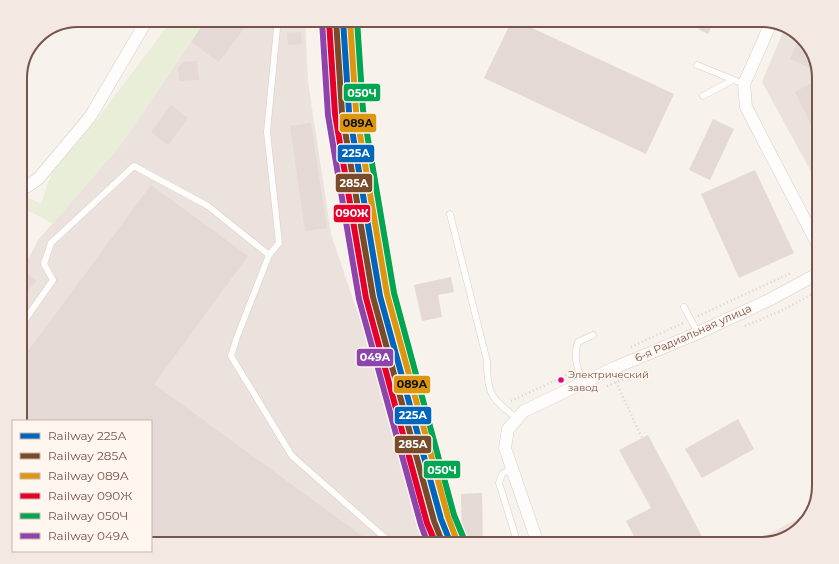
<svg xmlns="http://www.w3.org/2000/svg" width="839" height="564" viewBox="0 0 839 564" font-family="Montserrat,sans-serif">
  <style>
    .residential { fill: #f0e3da }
    .industrial { fill: #ebe2dd }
    .green { fill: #e8eed7 }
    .building { fill: #e4d9d4 }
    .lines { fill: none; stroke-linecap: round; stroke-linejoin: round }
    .lane-casing { stroke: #d6cdc9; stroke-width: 7 }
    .street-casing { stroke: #d6cdc9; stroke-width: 13 }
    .path { stroke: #dad1cf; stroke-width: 2.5; stroke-dasharray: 1 3; stroke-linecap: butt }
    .lane { stroke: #fefdfc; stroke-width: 6 }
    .street { stroke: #fefdfc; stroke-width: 12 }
    .rail-1-casing { stroke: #fff6ef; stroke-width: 9 }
    .rail-2-casing { stroke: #fff6ef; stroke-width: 9 }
    .rail-3-casing { stroke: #fff6ef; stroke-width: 9 }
    .rail-4-casing { stroke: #fff6ef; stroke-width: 9 }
    .rail-5-casing { stroke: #fff6ef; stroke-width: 9 }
    .rail-6-casing { stroke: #fff6ef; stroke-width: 9 }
    .rail-1 { stroke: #0065bd; stroke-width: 6 }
    .rail-2 { stroke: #7a4b2a; stroke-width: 6 }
    .rail-3 { stroke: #dd960f; stroke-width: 6 }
    .rail-4 { stroke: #e4002b; stroke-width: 6 }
    .rail-5 { stroke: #00a651; stroke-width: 6 }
    .rail-6 { stroke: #8e44ad; stroke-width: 6 }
    .bus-dot { fill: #e5007d; stroke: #fff6ef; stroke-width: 1.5 }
    .labels { text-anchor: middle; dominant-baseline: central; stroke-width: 3; stroke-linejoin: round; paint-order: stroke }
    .bus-label { font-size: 10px; fill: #77544c; stroke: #fff6ef; text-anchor: start }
    .street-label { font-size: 11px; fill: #77544c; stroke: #fff6ef }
    .rim { fill: none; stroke: #77544c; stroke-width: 2 }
    .line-badge { stroke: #fff6ef; stroke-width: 1.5 }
    .badge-label { font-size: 11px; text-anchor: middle; font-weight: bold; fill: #fff }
    .pale-badge-label { font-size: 11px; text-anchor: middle; font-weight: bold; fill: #111 }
  </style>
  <rect width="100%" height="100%" fill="#f7f2ec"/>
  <path class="residential" d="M811,511l-2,7 -19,18 -29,8 -1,-5z"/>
  <g class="industrial">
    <path d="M206,20h99l3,62 23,152 104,309 -284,1v-123h-131v-146l18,-35 81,-93z"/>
    <path d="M785,27l8,3 18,19 8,29v108l-57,-104z"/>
  </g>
  <path class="green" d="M172,20h34l-87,127 -66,77 -33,-18v-12l21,10 11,-32 41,-47z"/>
  <g class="building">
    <path d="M206,20h44l-31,42 -28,-20z"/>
    <path d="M512,20h3l159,74 -28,60 -162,-76z"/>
    <path d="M703,20h12l-7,14 -10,-5z"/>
    <path d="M301,32l1,12 -14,1 -1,-12z"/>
    <path d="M800,37l11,12 7,23 -28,-13z"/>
    <path d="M197,61l2,19 -20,1 -1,-14 5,-5z"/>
    <path d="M819,79v61l-24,-48z"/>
    <path d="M171,105l17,13 -20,27 -17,-13z"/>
    <path d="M713,119l21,10 -24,51 -21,-10z"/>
    <path d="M311,123l16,105 -22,3 -15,-105z"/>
    <path d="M755,170l39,83 -55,25 -38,-84z"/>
    <path d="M151,185l97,71 -94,128 219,160h-222v-123h-131v-59z"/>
    <path d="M20,268l17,13 -17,17z"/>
    <path d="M451,277l3,15 -16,3 4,22 -20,4 -8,-36z"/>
    <path d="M738,419l16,30 -52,29 -17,-29z"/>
    <path d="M648,435l7,13 51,96h-68l-12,-23 25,-13 -32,-58z"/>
    <path d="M482,493l1,51h-21l-1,-50z"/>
  </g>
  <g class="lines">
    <g class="lane-casing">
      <g id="lane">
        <path d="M697,65l47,19"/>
        <path d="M703,96l30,-16"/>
        <path d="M450,214l37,147c0,33 4,38 30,57"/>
        <path d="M269,255l10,-12 -12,-111 10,-104 6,-8"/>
        <path d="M684,307l14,26"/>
        <path d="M20,327l33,-47 -9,-16 7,-21 83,-77 74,40 61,49 -32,82 -6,19 61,100 100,88"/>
        <path d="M584,382c-7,-12 -11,-26 -6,-40l15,-7"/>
        <path d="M511,469l-9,5 -3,9 19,61"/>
      </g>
    </g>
    <g class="street-casing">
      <g id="street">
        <path d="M771,23l-27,61 2,23 73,140"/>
        <path d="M20,186l6,1 12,-8 52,-62 57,-97"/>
        <path d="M538,544l-33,-96 3,-19 16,-18 90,-43 84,-35 71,-33 50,-27"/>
      </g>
    </g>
    <g class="path">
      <path d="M698,316l93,-43"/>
      <path d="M745,326l40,-17 34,-19"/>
      <path d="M631,347l52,-24"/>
      <path d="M616,382l26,56"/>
      <path d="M607,386l31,-13"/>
      <path d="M511,401l60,-28"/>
    </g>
    <use href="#lane" class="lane"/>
    <use href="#street" class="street"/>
    <g class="rail-1-casing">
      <path id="rail-1" d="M343,20l6,92 31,184 61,223 10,25"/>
    </g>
    <g class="rail-2-casing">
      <path id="rail-2" d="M336,20l6,93 31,184 61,224 9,23"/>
    </g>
    <g class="rail-3-casing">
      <path id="rail-3" d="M350,20l6,91 31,183 61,223 9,24"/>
    </g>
    <g class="rail-4-casing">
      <path id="rail-4" d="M329,21l6,93 31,184 61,225 9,21"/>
    </g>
    <g class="rail-5-casing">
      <path id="rail-5" d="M357,20l6,90 31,183 60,222 10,24"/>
    </g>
    <g class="rail-6-casing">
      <path id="rail-6" d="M322,21l6,94 31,184 62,226 7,19"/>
    </g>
    <use href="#rail-1" class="rail-1"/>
    <use href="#rail-2" class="rail-2"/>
    <use href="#rail-3" class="rail-3"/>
    <use href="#rail-4" class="rail-4"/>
    <use href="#rail-5" class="rail-5"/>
    <use href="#rail-6" class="rail-6"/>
  </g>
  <circle class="bus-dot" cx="561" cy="380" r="3.5"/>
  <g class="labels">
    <g class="bus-label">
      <text x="568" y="374">Электрический<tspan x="568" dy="13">завод</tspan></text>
    </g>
    <g class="street-label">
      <text transform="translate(693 333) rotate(-24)">6-я Радиальная улица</text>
    </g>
  </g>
  <path d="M0 0H839V564H0ZM78 27H761A51 51 0 0 1 812 78V486A51 51 0 0 1 761 537H78A51 51 0 0 1 27 486V78A51 51 0 0 1 78 27Z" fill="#f4e9e2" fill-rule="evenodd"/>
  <path class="rim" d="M78 27H761A51 51 0 0 1 812 78V486A51 51 0 0 1 761 537H78A51 51 0 0 1 27 486V78A51 51 0 0 1 78 27Z"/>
  <g class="line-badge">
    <rect x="343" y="83" width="38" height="19" rx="4" fill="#00a651"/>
    <rect x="339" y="113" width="38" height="20" rx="4" fill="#dd960f"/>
    <rect x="337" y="144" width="38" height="19" rx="4" fill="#0065bd"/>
    <rect x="335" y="173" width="38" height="20" rx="4" fill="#7a4b2a"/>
    <rect x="333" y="204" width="38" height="19" rx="4" fill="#e4002b"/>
    <rect x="356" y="348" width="38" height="19" rx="4" fill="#8e44ad"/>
    <rect x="393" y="375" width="38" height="19" rx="4" fill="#dd960f"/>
    <rect x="394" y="406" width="38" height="19" rx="4" fill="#0065bd"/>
    <rect x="394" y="435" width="38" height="19" rx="4" fill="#7a4b2a"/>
    <rect x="423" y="460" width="38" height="19" rx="4" fill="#00a651"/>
  </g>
  <g class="badge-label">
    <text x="362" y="97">050Ч</text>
    <text x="356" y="157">225А</text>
    <text x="354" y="187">285А</text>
    <text x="352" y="217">090Ж</text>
    <text x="375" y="361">049А</text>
    <text x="413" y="419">225А</text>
    <text x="413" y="448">285А</text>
    <text x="442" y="474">050Ч</text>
  </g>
  <g class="pale-badge-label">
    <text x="358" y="127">089А</text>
    <text x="412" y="388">089А</text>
  </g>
  <rect x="12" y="420" width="140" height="132" fill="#fff6ef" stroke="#c9b5ae"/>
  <rect x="20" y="433" width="20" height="6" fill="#0065bd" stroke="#c9b5ae"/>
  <text x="48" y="440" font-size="12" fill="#77544c">Railway 225А</text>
  <rect x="20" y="453" width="20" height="6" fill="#7a4b2a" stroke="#c9b5ae"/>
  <text x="48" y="460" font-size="12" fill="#77544c">Railway 285А</text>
  <rect x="20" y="473" width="20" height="6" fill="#dd960f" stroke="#c9b5ae"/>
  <text x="48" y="480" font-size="12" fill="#77544c">Railway 089А</text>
  <rect x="20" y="493" width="20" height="6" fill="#e4002b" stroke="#c9b5ae"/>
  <text x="48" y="500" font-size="12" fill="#77544c">Railway 090Ж</text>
  <rect x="20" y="513" width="20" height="6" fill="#00a651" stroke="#c9b5ae"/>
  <text x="48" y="520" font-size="12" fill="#77544c">Railway 050Ч</text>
  <rect x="20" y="533" width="20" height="6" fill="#8e44ad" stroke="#c9b5ae"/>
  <text x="48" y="540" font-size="12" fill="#77544c">Railway 049А</text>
</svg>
